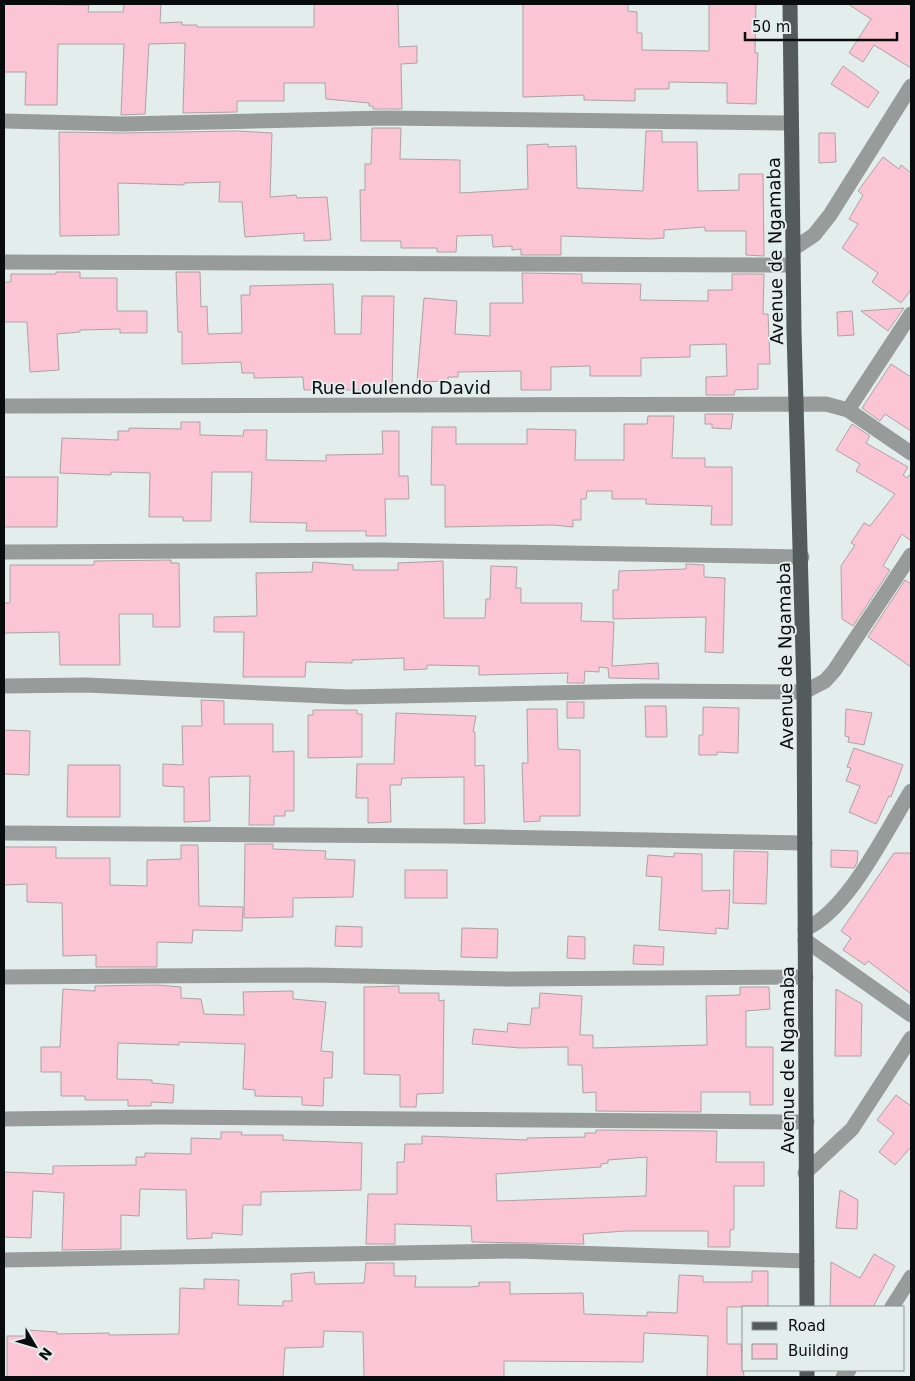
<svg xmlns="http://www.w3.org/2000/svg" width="915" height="1381" viewBox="0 0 915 1381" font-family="'DejaVu Sans',sans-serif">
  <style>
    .building { fill: #fcc5d5; stroke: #aca2a5; fill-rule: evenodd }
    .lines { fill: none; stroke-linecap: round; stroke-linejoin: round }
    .minor { stroke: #979c9b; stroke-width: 15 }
    .major { stroke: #545b5b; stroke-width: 15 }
    .labels { text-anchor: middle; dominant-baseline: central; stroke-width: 4; stroke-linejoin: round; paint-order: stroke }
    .street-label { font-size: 18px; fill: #090c0c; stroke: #e3eeec }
  </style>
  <rect width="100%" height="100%" fill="#e3eeec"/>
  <g class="building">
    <path d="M4,4l85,1 -1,7h35l1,-8h37l-1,19 22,-1v3h15v2h117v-23h84l1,43 18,-1v17l-16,1 1,45h-29v-3h-4v-3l-43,-4 -1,-16h-41v18h-47v11l-54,1 2,-70 -36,1 -4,70 -24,1 3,-71h-66l-1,61h-32l1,-33h-22z"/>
    <path d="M523,4h105v7l9,1v21h5v17l67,1v-47h47l-1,49h3l-2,51 -29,-1v-20l-58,-1v7h-34v12l-51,-1v-5l-61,2z"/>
    <path d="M848,4h63v64l-37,-23 -11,17 -14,-9 22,-34z"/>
    <path d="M843,66l36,26 -11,16 -37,-24z"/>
    <path d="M372,128h29l-1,31 60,1v33l68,-4 -1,-44 21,-1v3l28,-1 1,42 66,3 3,-60h16v11h35l1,49 41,-1v-16h24l1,82 -18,-1v-24h-41v-4l-41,3v8l-13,1 -90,-3v19h-40v-6l-9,1v-4l-19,1 -1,-12 -35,1 -1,16h-19v-4h-36v-7h-40l-1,-51h5v-26h6z"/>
    <path d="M237,131l35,2 -2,64 26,-2 1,3 30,-1 4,43 -27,1v-8l-59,4 -3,-35h-23l1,-20 -36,1v2l-66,-2 1,52 -59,1 -1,-104 64,1z"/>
    <path d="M819,133h16l1,29 -17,1z"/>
    <path d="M883,157l16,12 2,-4 10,8v117l-10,13 -29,-21 6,-9 -36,-25 16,-24 -9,-5 14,-24 -5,-4z"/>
    <path d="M56,272h24v6h37v33h30v22h-27v-4l-40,1v2l-23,2 2,36 -29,2 -3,-50h-23v-40h7v-8h45z"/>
    <path d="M176,272h24l1,35 6,-1 1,28 34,-1 -1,-38h9v-9l83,-2 2,50h26l1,-38h32l-2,94h-88l-1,-13 -49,1v-5h-12l-1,-11 -59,2v-32h-4z"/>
    <path d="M522,273l60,1v9l59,1 -1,16 68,1v-11h24v-16h32l-1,40h5l2,50h-12v25l-23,1 -1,5h-28v-18l21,-1 -1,-32 -36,1v12l-49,1v18h-51v-10l-39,1v23h-30v-19l-63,1v5h-10v4l-31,1 7,-84 33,3 -2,33 35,2v-33h33z"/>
    <path d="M904,308l-16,23 -27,-20z"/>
    <path d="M852,311l2,24 -16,1 -1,-24z"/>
    <path d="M891,364l20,13v54l-26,-17 -5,7 -18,-13z"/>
    <path d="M705,414h28l-2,15 -19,-1v-4h-7z"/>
    <path d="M648,416h26l-2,42h33v9h27v58h-21l1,-19 -66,-2v-5h-34v-8h-25l-1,8h-5v21h-8v7l-20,-2 -108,2v-42h-14l1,-58h24v17h71v-15l49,1 -1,30h49v-36h23z"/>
    <path d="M181,422h19v13l43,1 1,-6h23l-1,30 60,1v-6l57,-1 -1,-23h17v45h9l1,23h-24l1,37h-20v-5h-60l1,-8 -57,-1 2,-50h-40l-1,49h-28v-4h-34l1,-44 -39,-1v3l-51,-2 2,-35 56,2v-9h11v-3l52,1z"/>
    <path d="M852,424l18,12 -4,7 42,24 -5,8 4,3 4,-5v68l-9,-7 -19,32 7,4 -37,56 -11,-7 -1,-53 14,-21 -4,-2 13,-20 6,3 25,-32 -39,-23 4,-7 -24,-14z"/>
    <path d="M4,477h54l-1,50h-53z"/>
    <path d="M171,560v3h8l1,64h-27v-13h-34l1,51h-60l-1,-33 -55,1v-30h6v-38h84v-4z"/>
    <path d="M443,561l1,57h41l1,-19h4l1,-33 26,1 -1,21h5v15h61l-1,18 33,1 -2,44 46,-3 1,16 -50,-1 -1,-10 -9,-1v5l-14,-1 -1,12h-17l1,-10 -89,2v-9l-52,-1v4l-23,1v-12l-52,2v3l-46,-1 -1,15h-62l1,-45h-30v-15l43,-1 -1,-43 56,-1 1,-10 40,3v5h45v-7z"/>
    <path d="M686,564l18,1v12l21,1 -2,75 -18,-1 1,-35 -93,2v-29h5l1,-19 67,-2z"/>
    <path d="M905,580l6,4v83l-43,-30z"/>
    <path d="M201,700l23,1v23h49v28l21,-1v60h-9v5h-11v9h-25l1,-49 -41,1 1,44 -26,1v-35l-21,-1v-22l20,1 -1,-39h20z"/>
    <rect x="567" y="702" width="17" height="16"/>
    <path d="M645,706h21l1,31h-21z"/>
    <path d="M703,707l36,1 -1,45 -21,-1v3h-18v-20h4z"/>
    <path d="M527,709h30l1,40 22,1v66h-40v5l-16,1 -2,-59h6z"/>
    <path d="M846,709l26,4 -8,32 -16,-3 1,-5 -4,-1z"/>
    <path d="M313,710h44v4h5v43l-54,1v-43h5z"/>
    <path d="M396,713l80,3 -3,16h2v34l9,-1 1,58 -21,1v-47l-62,1 -1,7h-11l1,37 -23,1v-25h-12l1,-34h37z"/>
    <path d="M4,730l26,1 -1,44 -25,-1z"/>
    <path d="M854,748l49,17 -12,32 -2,-1 -13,28 -27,-12 11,-26 -14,-5 5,-13 -4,-1z"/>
    <path d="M68,765h52v52h-53z"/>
    <path d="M245,844h28v5l53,2 -1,8 30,1 -2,37 -60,1v19l-49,1z"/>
    <path d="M181,845h17l1,61 44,1 -1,24 -49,-1 -1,13 -35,-1v25h-61v-12l-33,1 -1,-53 -35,-1v-18l-23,1v-38h52v11h54v27l37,1v-26l34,-1z"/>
    <path d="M831,850l27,1 -1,12 -3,5 -23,-1z"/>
    <path d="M734,851l34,1 -2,52 -33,-1z"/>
    <path d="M674,853l28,1v37l28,-1 -2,39 -12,-1v6l-57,-4 3,-53 -16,-1 2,-21 26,2z"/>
    <path d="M894,853h17v141l-43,-33 -3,4 -22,-15 8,-12 -10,-7z"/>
    <rect x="405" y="870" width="42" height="28"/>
    <path d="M336,926l26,1v20l-27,-1z"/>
    <path d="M462,928l36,1 -1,29 -36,-1z"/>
    <path d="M568,936l17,1v22l-18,-1z"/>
    <path d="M634,945l30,2 -1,18 -30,-1z"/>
    <path d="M157,985l24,2v11l20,1 3,15 40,1 -1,-23 50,-1v8l33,3 -5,49 12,1 -1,26h-8l-1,28 -21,-1v-8l-47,-1v-6l-12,-1 2,-45 -66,-2v3l-61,-2 -1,36 35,1v3l22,2 -1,18 -22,-1v4h-23v-6h-43v-4h-24v-24h-20v-25h19l3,-58 32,2v-5z"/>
    <path d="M399,986v7h40v8l5,-1 -1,93 -26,1 -1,13h-16v-32l-36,-1v-87z"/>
    <path d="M740,987h29l1,22 -24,2v36h27v58h-23v-13h-49v20l-105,-1v-19l-13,1 -1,-28h-14v-18l-48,1 -48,-4 2,-15 33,3 1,-9 22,2 2,-17h7l1,-15 42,3 -2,39h13v13l114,-3 -1,-49 34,-1z"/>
    <path d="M836,989l26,15 -1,52h-26z"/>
    <path d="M896,1095l15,11v41l-16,18 -16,-13 15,-19 -17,-13z"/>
    <path d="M596,1130l121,1 -1,31h48v24h-30v43l-4,1v17h-22v-16h-82l-43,3 1,10 -112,-2 -1,-16 -76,-2v20h-29l2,-50h29v-32h7l1,-18h17v-8l105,4v-2l58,-1v-4h11zM647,1157l-1,39 -149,5 -1,-27 105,-7v-3l7,-1v-3z"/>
    <path d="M221,1132h21l-1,3h42v5l79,3 -1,47 -100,2v13h-18l-1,30 -30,-2v5l-25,1 -1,-49 -46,-1 -1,27 -18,-1v34l-59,1 2,-57 -31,-2 -2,47 -27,-1v-65l49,2v-8l83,-1v-8h9v-4l46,1v-16l30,1z"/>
    <path d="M840,1190l18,10 -1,29 -21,-1z"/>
    <path d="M874,1254l21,12 -22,41h-43l1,-45 29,16z"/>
    <path d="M366,1263h28v13h22l-1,11h56l8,-1v-4h31v12l73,-1 1,21 63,2v-4l30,1 2,-38 24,1v6h49v-11h16v36h-41v37h14l3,33h-37l1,-41 -64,-3 -1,29 -139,-1v16h-140l-1,-45 -39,-1 -1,16 -38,1 -2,29h-276v-41h20v-6l30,2v2l52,-1v2l70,-1 1,-46 24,1v-10l35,1 -1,25 45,1v-5h9l-1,-27 23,-2 1,12 49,-1z"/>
  </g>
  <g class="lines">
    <g class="minor">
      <path d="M4,121l119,3 262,-6 406,5"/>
      <path d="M793,249l21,-14 16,-20 81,-129"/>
      <path d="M4,262l789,3"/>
      <path d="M4,406l822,-2 22,6 63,43"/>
      <path d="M848,410l63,-96"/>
      <path d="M4,552l377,-2 421,7"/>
      <path d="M4,686l82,-1 262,12 297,-6 159,1 21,-11 9,-10 77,-116"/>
      <path d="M4,833l444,3 357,7"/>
      <path d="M805,929c43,-18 81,-98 106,-138"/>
      <path d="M805,940l106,75"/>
      <path d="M4,977l307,-2 195,4 300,-2"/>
      <path d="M4,1119l155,-2 648,5"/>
      <path d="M805,1173l47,-44 59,-91"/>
      <path d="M4,1260l513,-9 290,10"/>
      <path d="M892,1307l19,-30"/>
      <path d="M843,1377l6,-7"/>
    </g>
    <g class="major">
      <path d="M790,4l4,327 10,361 3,615"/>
      <path d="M807,1377v-7"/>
    </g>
  </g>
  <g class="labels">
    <g class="street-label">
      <text transform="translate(775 251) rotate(-91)">Avenue de Ngamaba</text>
      <text x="401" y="387">Rue Loulendo David</text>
      <text transform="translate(785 656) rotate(-91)">Avenue de Ngamaba</text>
      <text transform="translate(787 1060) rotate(-90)">Avenue de Ngamaba</text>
    </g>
  </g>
  <rect width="915" height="1381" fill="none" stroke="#090c0c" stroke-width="10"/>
  <rect x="742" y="1306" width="162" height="65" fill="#e3eeec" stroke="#8c9492"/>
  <rect x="752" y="1322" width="25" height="8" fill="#545b5b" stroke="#8c9492"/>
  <text x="788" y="1331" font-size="15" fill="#090c0c">Road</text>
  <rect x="752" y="1344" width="25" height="15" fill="#fcc5d5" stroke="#8c9492"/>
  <text x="788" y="1356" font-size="15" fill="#090c0c">Building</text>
  <g transform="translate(35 1346) rotate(128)" stroke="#e3eeec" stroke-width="4" paint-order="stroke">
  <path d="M0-4L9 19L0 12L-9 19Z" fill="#090c0c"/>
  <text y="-8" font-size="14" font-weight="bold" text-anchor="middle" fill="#090c0c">N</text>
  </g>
  <path d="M745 32v8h152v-8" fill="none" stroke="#090c0c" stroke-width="2.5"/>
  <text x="752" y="32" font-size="15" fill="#090c0c" stroke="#e3eeec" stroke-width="4" paint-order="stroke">50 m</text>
</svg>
